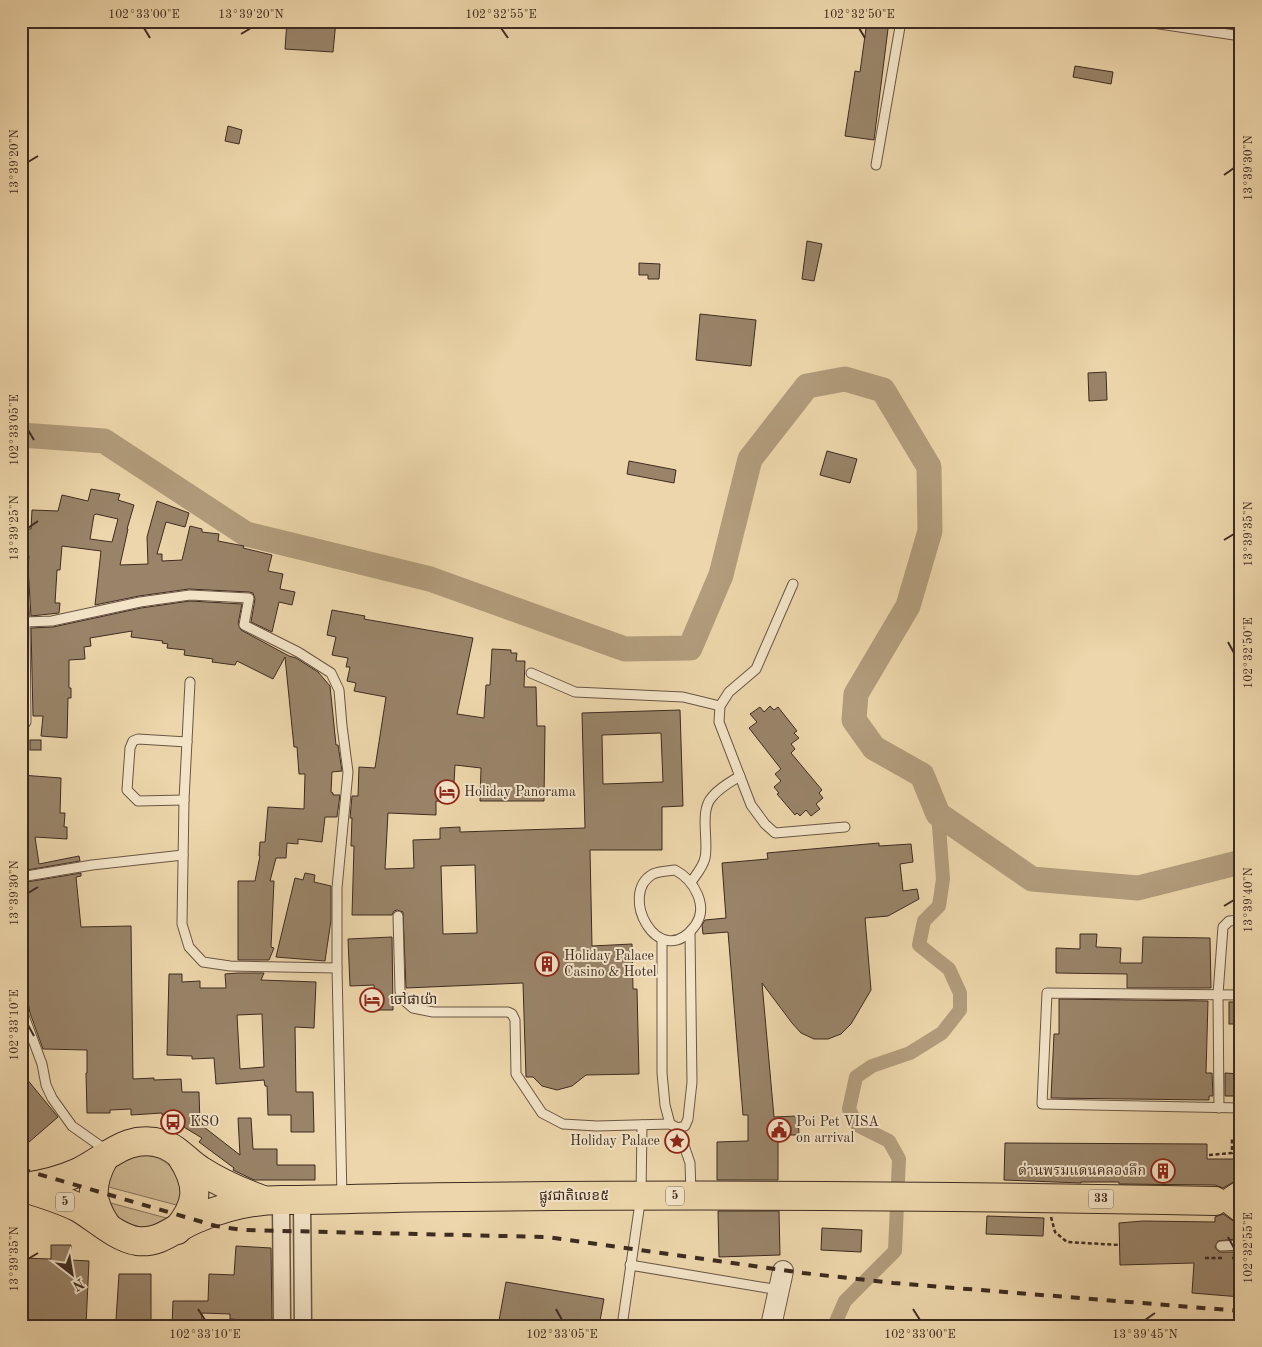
<svg xmlns="http://www.w3.org/2000/svg" width="1262" height="1347" viewBox="0 0 1262 1347" font-family="'Old Standard TT','Noto Sans Khmer','Noto Serif Thai',serif">
  <style>
    .green { fill: #cfb994; stroke: #86725a }
    .lines { fill: none; stroke-linecap: round; stroke-linejoin: round }
    .canal { stroke: #b29c7c; stroke-width: 14 }
    .river { stroke: #b29c7c; stroke-width: 25 }
    .building { fill: #998469; stroke: #3e2b21; fill-rule: evenodd }
    .service-casing { stroke: #6a5644; stroke-width: 11 }
    .minor-casing { stroke: #6a5644; stroke-width: 19 }
    .tertiary-casing { stroke: #6a5644; stroke-width: 22 }
    .trunk-casing { stroke: #3e2b21; stroke-width: 30 }
    .path { stroke: #3e2b21; stroke-width: 2.5; stroke-dasharray: 4 2.5; stroke-linecap: butt }
    .service { stroke: #f3e4c8; stroke-width: 9 }
    .minor { stroke: #f3e4c8; stroke-width: 16 }
    .tertiary { stroke: #f3e4c8; stroke-width: 20 }
    .trunk { stroke: #edd6ab; stroke-width: 28 }
    .rail { stroke: #3e2b21; stroke-width: 4; stroke-dasharray: 9 9; stroke-linecap: butt }
    .ticks { fill: none; stroke: #3e2b21; stroke-width: 2 }
    .labels { text-anchor: middle; dominant-baseline: central; stroke-width: 4; stroke-linejoin: round; paint-order: stroke }
    .shield { fill: #f3e4c8; stroke: #746253; stroke-width: 1 }
    .shield-label { font-size: 12px; font-weight: bold; fill: #3e2b21 }
    .poi-label { font-size: 14px; fill: #3e2b21; stroke: #f3e4c8; text-anchor: start }
    .street-label { font-size: 14px; fill: #3e2b21; stroke: #f3e4c8 }
    .neatline { fill: none; stroke: #3e2b21; stroke-width: 2 }
    .ticks-label { font-size: 12px; text-anchor: middle; fill: #3e2b21 }
  </style>
  <rect width="100%" height="100%" fill="#edd6ab"/>
  <filter id="stains"><feTurbulence type="fractalNoise" baseFrequency=".004" numOctaves="4"/><feColorMatrix values="0 0 0 0 .2 0 0 0 0 .09 0 0 0 0 .02 0 0 0 .5 -.17"/></filter>
  <radialGradient id="worn" r=".72"><stop offset=".6" stop-color="#630" stop-opacity="0"/><stop offset="1" stop-color="#630" stop-opacity=".3"/></radialGradient>
  <g class="green">
    <path d="M146,1155c17,2 32,14 36,32 1,5 -2,14 -2,19l-75,-20c10,-22 17,-29 41,-31z"/>
    <path d="M107,1202l63,17c-6,3 -12,8 -18,9 -22,4 -35,-10 -45,-26z"/>
  </g>
  <g class="lines">
    <path class="canal" d="M834,1326l11,-25 50,-50 4,-92 -10,-18 -32,-16 -8,-16 7,-32 16,-11 38,-13 32,-20 18,-23v-17l-11,-24 -30,-24 5,-24 15,-15 4,-27 -5,-65"/>
    <path class="river" d="M21,435l83,6 142,93 184,45 195,70 65,-1 31,-73 29,-116 57,-73 38,-7 38,11 46,77 1,64 -22,75 -52,88 -2,26 20,28 48,27 16,39 94,65 106,9 103,-26"/>
  </g>
  <g class="building">
    <path d="M287,21h49l-3,31 -48,-3z"/>
    <path d="M867,21h22l-15,119 -29,-4 10,-65 5,1z"/>
    <path d="M1075,66l38,6 -2,12 -38,-7z"/>
    <path d="M228,126l14,4 -3,14 -14,-3z"/>
    <path d="M807,241l15,3 -8,37 -12,-2z"/>
    <path d="M639,263l21,1 -1,15h-11v-4h-9z"/>
    <path d="M700,314l56,6 -5,46 -55,-6z"/>
    <path d="M1106,372l1,28 -18,1 -1,-28z"/>
    <path d="M827,451l30,8 -7,24 -30,-8z"/>
    <path d="M629,461l47,9 -2,13 -47,-9z"/>
    <path d="M91,489l29,5 -2,6 16,5 -7,24h1l-8,36 28,-1 -1,-27 10,-36 32,12 -4,14 -19,-5 -9,32h5v7l20,-1 8,-34 12,3v3l17,2 -1,7 26,5 -1,2 29,7 -4,16 15,3 -3,15 15,3 -3,13 -13,-3 -7,30 -21,-10 4,-23 -2,-6 -4,-1 -60,-3 -50,7 -44,9 6,-54 -39,-5 -2,24h-3l-2,33h5l-1,10 -28,3 -3,-48 1,-12 -7,-1 4,-26h5l1,-19 26,1 4,-16 26,6zM96,514l22,5 -6,23 -22,-3 4,-24z"/>
    <path d="M190,601l52,3 -4,20 3,6 48,26 7,2 22,14 12,14 6,59h2l4,26 -10,1 -1,20 2,1v2h7l-3,22h-12l-3,25 -24,-3v5l-11,-1 -1,15h-10l-6,23h4l-3,66 3,1 -5,12h-31v-79h17l5,-25h-1l1,-14h5l3,-35 36,2 1,-35h-6l-2,-27h-3l-9,-90 -12,22 -36,-18 -2,4 -23,-3 1,-3 -29,-4 1,-5 -18,-2 1,-4 -6,-1 1,-2 -32,-4 1,-6 -42,7 1,8 -7,1 1,12 -16,1v28h2v10h-3l-1,40 -26,-2 2,-20h-10l-2,-88 22,-1 88,-19z"/>
    <path d="M332,610l33,6 -1,3 109,19 -16,76 27,4 2,-33h4l2,-36 19,1v3h6l-1,8h9l-1,26h12l1,39h8l-1,75h-64l1,-33 -26,-3 -2,37 -17,-1v14l-48,-2 -3,56 29,-1 -1,-28 27,-1v-11l20,-1v5l125,-4 -3,-115 98,-3 3,96 -21,1v43h-72l2,96 40,-2 1,45h4l2,85 -53,1 -14,11 -15,4 -15,-4 -9,-9h-7l-3,-94 -117,5 -3,-76 -6,-2 -3,1 -2,4h-40l2,-69h-3l1,-28h-2l2,-22h6l1,-29 16,1 11,-71 -32,-6 2,-8 -9,-2 3,-14h-4l2,-9 -16,-3 4,-18 -9,-2zM661,733l2,49 -60,2 -1,-49zM475,865l2,68 -34,1 -2,-68z"/>
    <path d="M770,706l4,4 4,-3 19,24 -3,2 5,5 -8,6 4,5 -4,4 31,37 -3,3 4,5 -7,6 4,5 -9,7 -5,-6 -6,6 -3,-3 -2,2 -18,-21 2,-1 -5,-6 7,-6 -6,-7 6,-5 -32,-41 8,-6 -7,-8 10,-7 4,5z"/>
    <rect x="30" y="740" width="11" height="10"/>
    <path d="M21,775l40,3 -1,35h5l-1,14h3v12l-32,-2 4,27 40,-8 1,5 -59,10v-3l6,-1 -4,-30h-2z"/>
    <path d="M879,843v3l32,-2 2,18 -13,2 3,27 14,-2 2,10 -31,17 -23,2 6,72 -20,34 -10,10 -13,5h-14l-13,-6 -9,-10 -30,-40 12,134 24,-1 1,19h-21v45h-61v-38l31,-1v-26h-5l-15,-183 -25,2 -1,-9 3,-5 21,-2 -4,-55 46,-4 -1,-6z"/>
    <path d="M81,873v3l-5,1 5,50 50,-1 2,153 21,-1v2l27,-1 1,13h17l1,32 40,31 -2,-37h13l2,31h24v16h38v15h-61l-21,-10 1,-2 -35,-26 3,-4 -25,-15 5,-9 -20,1v-2l-31,2v-6l-21,1v3h-23l-1,-40h1v-23l-44,-1 -13,-36 -9,-50v-13h5l-5,-26v-41z"/>
    <path d="M305,873l10,2 -1,7 17,4v34l-6,41 -49,-4 19,-79 8,2z"/>
    <path d="M1080,934h17l-1,13 25,1 -1,15h22l1,-26 67,1 1,50h-84v-14l-71,-1v-25l24,1z"/>
    <path d="M392,937l1,73h-18l-1,-25 -24,1 -2,-47z"/>
    <path d="M238,973h26l-3,7 55,2 -2,46 -19,-1 1,65h17l1,40h-23v-17h-23l-1,-29h-2l-1,-6 -48,4 -2,-26 -22,1v-3l-25,-1 2,-81h13v8l18,-1v7h26l-1,-14zM262,1014l2,53 -24,2 -3,-54z"/>
    <path d="M1059,999l149,2 -2,72h6l1,23h-4v4l-158,-2 3,-64h5z"/>
    <rect x="1229" y="1002" width="12" height="22"/>
    <path d="M21,1026l7,18 -7,2z"/>
    <path d="M21,1072l37,45 -37,32z"/>
    <path d="M1225,1073l16,1v22h-16z"/>
    <path d="M1005,1143l202,1v15h28v22l-12,7 -8,-3 -96,-1v-2h-38v1l-77,-3z"/>
    <path d="M718,1211h61l1,44 -61,2z"/>
    <path d="M1223,1214l12,8v17l-17,2 -3,6 4,5h16v8h6v37l-49,-4 2,-30 -74,2 -1,-42 24,-2 72,1v-5z"/>
    <path d="M987,1216l57,2 -1,18 -57,-2z"/>
    <path d="M822,1228l40,2 -1,22 -40,-2z"/>
    <path d="M51,1245h20l-1,15 19,1 -3,65h-65v-68l30,1z"/>
    <path d="M236,1246l35,2 1,74 -42,-3v-5l-28,-1v13h-30l1,-25h35l1,-27 25,1z"/>
    <path d="M119,1274h32v52h-13v-6h-22z"/>
    <path d="M506,1282l98,17 -5,27h-101z"/>
  </g>
  <g class="lines">
    <g class="service-casing">
      <g id="service">
        <path d="M1139,21l102,15"/>
        <path d="M876,165l25,-144"/>
        <path d="M21,561l4,61 1,100 -5,7"/>
        <path d="M793,584l-37,85 -27,23 -9,14 -1,16 32,83 14,19 10,9 70,-6"/>
        <path d="M25,622l27,-1 88,-19 50,-7 59,3 -5,27 54,27 33,21 8,17 3,36 6,46 -11,116v80l5,229"/>
        <path d="M531,673l44,19 108,5 37,9"/>
        <path d="M190,682l-6,118 -2,124 7,23 14,15 27,4 107,2"/>
        <path d="M184,800l-46,1 -11,-11 3,-42 3,-7 5,-2 49,3"/>
        <path d="M675,870c19,10 35,37 19,57 -35,45 -77,-33 -41,-53 6,-3 15,-3 22,-4z"/>
        <path d="M21,877l71,-12 91,-10"/>
        <path d="M691,882c5,-7 12,-15 14,-24 4,-17 -6,-47 7,-61 7,-9 18,-15 28,-21"/>
        <path d="M398,916l2,75 6,11 7,6 20,4h75l4,2 3,6 1,54 26,39 21,11 34,2 73,-2"/>
        <path d="M662,939v134l3,32 5,19 8,4 7,-2 3,-7 4,-37 -2,-149"/>
        <path d="M1241,995l-194,-2 -5,111 199,4"/>
        <path d="M21,1008l21,56 4,21 6,13 20,28 34,24"/>
        <path d="M1219,1108l-1,-114 5,-67 6,-6 12,-1"/>
        <path d="M678,1128l12,35 1,30"/>
        <path d="M1221,1246l20,-1"/>
        <path d="M630,1265l149,25"/>
        <path d="M622,1326l19,-130 1,-71"/>
      </g>
    </g>
    <g class="minor-casing">
      <g id="minor">
        <path d="M281,1200l1,126"/>
        <path d="M302,1200l1,126"/>
      </g>
    </g>
    <g class="tertiary-casing">
      <path id="tertiary" d="M771,1326l12,-55"/>
    </g>
    <g class="trunk-casing">
      <g id="trunk">
        <path d="M104,1158c-14,26 -14,43 2,67"/>
        <path d="M21,1187c20,6 40,12 58,21 17,10 38,30 58,33 25,3 39,-15 61,-23 26,-11 55,-18 83,-18 61,0 122,-3 183,-3 250,-3 501,-1 751,4"/>
        <path d="M23,1187c19,-2 38,-7 56,-15 29,-14 48,-39 84,-28 14,4 25,19 37,26 20,13 41,22 63,30"/>
        <path d="M1241,1195l-9,6 9,7"/>
        <path d="M177,1230c22,-26 23,-45 4,-74"/>
      </g>
    </g>
    <g class="path">
      <path d="M1209,1155l23,-2v-14h9"/>
      <path d="M1051,1217l4,15 12,10 53,3"/>
      <path d="M1205,1258h17"/>
      <path d="M1232,1258h9"/>
    </g>
    <use href="#service" class="service"/>
    <use href="#minor" class="minor"/>
    <use href="#tertiary" class="tertiary"/>
    <use href="#trunk" class="trunk"/>
    <path class="rail" d="M21,1169l195,57 26,4 305,7 256,36 90,10 348,28"/>
  </g>
  <path class="ticks" d="M144,28l6,10M501,28l7,10M859,28l6,10M241,34l10,-6M28,162l10,-6M1224,175l10,-7M28,430l6,10M28,528l10,-7M1224,540l10,-6M1228,642l6,11M28,893l10,-6M1224,906l10,-6M28,1025l6,11M1228,1237l6,11M28,1259l10,-6M198,1309l7,11M556,1309l6,11M913,1309l7,11M1145,1320l10,-7"/>
  <defs>
    <g id="hotel-ring" transform="scale(1.25)"><circle r="9.5" fill="#f3e4c8" stroke="#8f2418" stroke-width="1.5"/><path d="M-6-4.5h1.5V1H6V5H4.5V3h-9V5H-6ZM-4 0a1.8 1.8 0 1 1 3.6 0ZM.5 0V-2.5h3Q6-2.5 6 0Z" fill="#8f2418"/></g>
    <g id="building-ring" transform="scale(1.25)"><circle r="9.5" fill="#f3e4c8" stroke="#8f2418" stroke-width="1.5"/><path d="M-4-6H4V6H1V3H-1V6H-4ZM-2.5-4.3h1.7v1.8h-1.7ZM.8-4.3h1.7v1.8H.8ZM-2.5-1h1.7V.8h-1.7ZM.8-1h1.7V.8H.8Z" fill="#8f2418"/></g>
    <g id="bus-ring" transform="scale(1.25)"><circle r="9.5" fill="#f3e4c8" stroke="#8f2418" stroke-width="1.5"/><path d="M-5-6H5V4H4V6H2V4H-2V6H-4V4H-5ZM-3.5-4V0h7V-4ZM-3.5 1.2v1.5H-2V1.2ZM2 1.2v1.5H3.5V1.2Z" fill="#8f2418"/></g>
    <g id="civic-ring" transform="scale(1.25)"><circle r="9.5" fill="#f3e4c8" stroke="#8f2418" stroke-width="1.5"/><path d="M-.6-6.5H3V-4.5H.6V-3L4-1V1h2V6H-6V1h2V-1L-.6-3ZM-1.2 2.5V6h2.4V2.5Z" fill="#8f2418"/></g>
    <g id="sight-ring" transform="scale(1.25)"><circle r="9.5" fill="#f3e4c8" stroke="#8f2418" stroke-width="1.5"/><path d="M0-6L1.8-2.2L6-1.7L2.9 1.2L3.7 5.4L0 3.3L-3.7 5.4L-2.9 1.2L-6-1.7L-1.8-2.2Z" fill="#8f2418"/></g>
  </defs>
  <g fill-rule="evenodd">
    <use href="#hotel-ring" x="447" y="792"/>
    <use href="#building-ring" x="547" y="964"/>
    <use href="#hotel-ring" x="372" y="1000"/>
    <use href="#bus-ring" x="173" y="1122"/>
    <use href="#civic-ring" x="779" y="1130"/>
    <use href="#sight-ring" x="677" y="1141"/>
    <use href="#building-ring" x="1163" y="1171"/>
  </g>
  <g class="labels">
    <g class="shield">
      <rect x="666" y="1186.5" width="18" height="19" rx="4"/>
      <rect x="1088.5" y="1189.5" width="25" height="19" rx="4"/>
      <rect x="56" y="1192.5" width="18" height="19" rx="4"/>
    </g>
    <g class="shield-label">
      <text x="675" y="1196">5</text>
      <text x="1101" y="1199">33</text>
      <text x="65" y="1202">5</text>
    </g>
    <g class="poi-label">
      <text x="464" y="792">Holiday Panorama</text>
      <text x="564" y="956">Holiday Palace<tspan x="564" dy="16">Casino &amp; Hotel</tspan></text>
      <text x="390" y="1000">ចៅផាយ៉ា</text>
      <text x="190" y="1122">KSO</text>
      <text x="796" y="1122">Poi Pet VISA<tspan x="796" dy="16">on arrival</tspan></text>
      <text x="660" y="1141" text-anchor="end">Holiday Palace</text>
      <text x="1146" y="1171" text-anchor="end">ด่านพรมแดนคลองลึก</text>
    </g>
    <g class="street-label">
      <text x="574" y="1196">ផ្លូវជាតិលេខ៥</text>
    </g>
  </g>
  <rect width="1262" height="1347" fill="none" stroke="#edd6ab" stroke-width="55"/>
  <g transform="translate(72 1274) rotate(149)" stroke="#f3e4c8" stroke-width="4" paint-order="stroke">
  <path d="M0-4L9 19L0 12L-9 19Z" fill="#3e2b21"/>
  <text y="-8" font-size="14" font-weight="bold" text-anchor="middle" fill="#3e2b21">N</text>
  </g>
  <rect x="28" y="28" width="1206" height="1292" class="neatline"/>
  <g class="ticks-label">
    <text x="144" y="18">102°33'00"E</text>
    <text x="251" y="18">13°39'20"N</text>
    <text x="501" y="18">102°32'55"E</text>
    <text x="859" y="18">102°32'50"E</text>
    <text transform="translate(14 162) rotate(-90)" y="4">13°39'20"N</text>
    <text transform="translate(1248 168) rotate(-90)" y="4">13°39'30"N</text>
    <text transform="translate(14 430) rotate(-90)" y="4">102°33'05"E</text>
    <text transform="translate(14 528) rotate(-90)" y="4">13°39'25"N</text>
    <text transform="translate(1248 534) rotate(-90)" y="4">13°39'35"N</text>
    <text transform="translate(1248 653) rotate(-90)" y="4">102°32'50"E</text>
    <text transform="translate(14 893) rotate(-90)" y="4">13°39'30"N</text>
    <text transform="translate(1248 900) rotate(-90)" y="4">13°39'40"N</text>
    <text transform="translate(14 1025) rotate(-90)" y="4">102°33'10"E</text>
    <text transform="translate(1248 1248) rotate(-90)" y="4">102°32'55"E</text>
    <text transform="translate(14 1259) rotate(-90)" y="4">13°39'35"N</text>
    <text x="205" y="1338">102°33'10"E</text>
    <text x="562" y="1338">102°33'05"E</text>
    <text x="920" y="1338">102°33'00"E</text>
    <text x="1145" y="1338">13°39'45"N</text>
  </g>
  <rect width="100%" height="100%" filter="url(#stains)"/>
  <rect width="100%" height="100%" fill="url(#worn)"/>
</svg>
